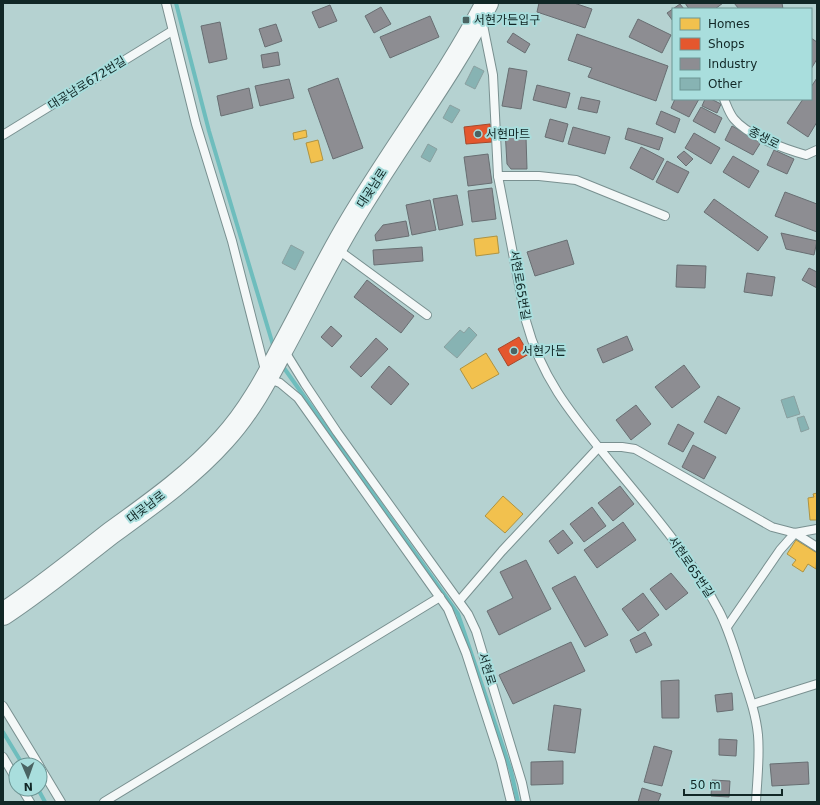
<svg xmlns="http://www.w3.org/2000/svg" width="820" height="805" viewBox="0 0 820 805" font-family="'DejaVu Sans','Noto Sans KR',sans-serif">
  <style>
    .homes { fill: #f2c14e; stroke: #ae9342 }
    .shops { fill: #e4572e; stroke: #a5492c }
    .industry { fill: #8d8d92; stroke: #686e72 }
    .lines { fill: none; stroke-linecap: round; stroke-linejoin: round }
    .stream { stroke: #6ebdbd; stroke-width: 4 }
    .building { fill: #87b3b3; stroke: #89a0a0 }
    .lane-casing { stroke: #799090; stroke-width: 10 }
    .secondary-casing { stroke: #799090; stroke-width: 24 }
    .lane { stroke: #f4f8f8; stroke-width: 8 }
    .secondary { stroke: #f4f8f8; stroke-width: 22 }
    .poi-dot { fill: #4a6362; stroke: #a9dedd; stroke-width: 1.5 }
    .labels { text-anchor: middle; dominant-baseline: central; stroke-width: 4; stroke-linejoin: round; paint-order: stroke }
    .poi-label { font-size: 12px; fill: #112726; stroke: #a9dedd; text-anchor: start }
    .street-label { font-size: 12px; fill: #112726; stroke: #a9dedd }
  </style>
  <rect width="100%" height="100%" fill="#b5d2d1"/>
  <g class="homes">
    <path d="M306,130l1,7 -13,3 -1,-7z"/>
    <path d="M318,140l5,20 -12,3 -5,-20z"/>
    <path d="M497,236l2,17 -23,3 -2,-17z"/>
    <path d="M486,353l13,21 -27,15 -12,-20z"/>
    <path d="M817,493v27h-7l-2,-22 6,-1 -1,-3z"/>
    <path d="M503,496l20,18 -18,19 -20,-17z"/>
    <path d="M796,540l21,13 -1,16 -8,-5 -5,8 -11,-7 4,-5 -9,-6z"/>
  </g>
  <g class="shops">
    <path d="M490,124l2,18 -26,2 -2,-17z"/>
    <path d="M519,337l10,17 -21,12 -10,-17z"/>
  </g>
  <g class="industry">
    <path d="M539,3h35l18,6 -7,19 -48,-16z"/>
    <path d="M685,3h38l-8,6h-26z"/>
    <path d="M734,3h48l1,6h-44z"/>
    <path d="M680,4l4,5h-11v12l-6,-8z"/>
    <path d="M330,5l7,16 -18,7 -7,-16z"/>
    <path d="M381,7l10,17 -17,9 -9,-17z"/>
    <path d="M430,16l9,21 -49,21 -10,-21z"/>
    <path d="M638,19l33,16 -9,18 -33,-16z"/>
    <path d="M220,22l7,37 -18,4 -8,-37z"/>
    <path d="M276,24l6,17 -17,6 -6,-18z"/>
    <path d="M513,33l17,11 -5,9 -18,-11z"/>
    <path d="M577,34l91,32 -12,35 -68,-24 4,-9 -24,-8z"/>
    <path d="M811,38l6,4v17l-6,10z"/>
    <path d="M278,52l2,13 -17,3 -2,-13z"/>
    <path d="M509,68l18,3 -6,38 -19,-3z"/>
    <path d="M338,78l25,70 -30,11 -25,-70z"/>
    <path d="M817,78v44l-9,15 -21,-14 16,-24h8v-12z"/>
    <path d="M289,79l5,19 -34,8 -5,-20z"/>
    <path d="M537,85l33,8 -4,15 -33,-8z"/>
    <path d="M249,88l4,20 -32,8 -4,-20z"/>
    <path d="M581,97l19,4 -3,12 -19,-4z"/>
    <path d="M675,99h24l-10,18 -18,-9z"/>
    <path d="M705,99h6l10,5 -4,9 -15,-7z"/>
    <path d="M701,107l21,11 -7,15 -22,-12z"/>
    <path d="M661,111l19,8 -5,14 -19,-9z"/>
    <path d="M550,119l18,5 -5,18 -18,-5z"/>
    <path d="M732,126l29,16 -8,13 -28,-15z"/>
    <path d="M573,127l37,10 -5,17 -37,-10z"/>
    <path d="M628,128l35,10 -4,12 -34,-11z"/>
    <path d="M519,129l7,8 1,32h-16l-4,-5 -2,-34z"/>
    <path d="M694,133l26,15 -9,16 -26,-16z"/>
    <path d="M641,147l23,12 -11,21 -23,-12z"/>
    <path d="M774,150l20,9 -7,15 -20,-9z"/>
    <path d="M684,151l9,8 -7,7 -9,-9z"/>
    <path d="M488,154l4,29 -24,3 -4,-29z"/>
    <path d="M733,156l26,15 -10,17 -26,-16z"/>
    <path d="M667,161l22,11 -11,21 -22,-11z"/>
    <path d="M492,188l4,31 -24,3 -4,-31z"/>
    <path d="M785,192l32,12v28l-42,-16z"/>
    <path d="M457,195l6,30 -24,5 -6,-31z"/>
    <path d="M714,199l54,38 -10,14 -54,-39z"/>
    <path d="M430,200l6,30 -24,5 -6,-30z"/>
    <path d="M406,221l3,15 -33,5 -1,-6 8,-10z"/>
    <path d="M781,233l36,8 -3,14 -28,-6z"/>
    <path d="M567,240l7,24 -39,12 -8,-24z"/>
    <path d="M422,247l1,14 -49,4 -1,-15z"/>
    <path d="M677,265l29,1 -1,22 -29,-1z"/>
    <path d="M809,268l8,4v16l-15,-8z"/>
    <path d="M747,273l28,4 -3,19 -28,-4z"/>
    <path d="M367,280l47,36 -13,17 -47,-36z"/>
    <path d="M331,326l11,10 -10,11 -11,-10z"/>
    <path d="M627,336l6,14 -30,13 -6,-14z"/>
    <path d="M376,338l12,11 -27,28 -11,-10z"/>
    <path d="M684,365l16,22 -28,21 -17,-21z"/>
    <path d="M389,366l20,18 -18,21 -20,-18z"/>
    <path d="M718,396l22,12 -14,26 -22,-12z"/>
    <path d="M636,405l15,19 -20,16 -15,-20z"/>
    <path d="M678,424l16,9 -11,19 -15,-8z"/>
    <path d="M693,445l23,12 -12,22 -22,-12z"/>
    <path d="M620,486l14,18 -21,17 -15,-18z"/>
    <path d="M592,507l14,19 -22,16 -14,-18z"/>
    <path d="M623,522l13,18 -39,28 -13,-18z"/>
    <path d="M563,530l10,13 -15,11 -9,-13z"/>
    <path d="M526,560l25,49 -52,26 -12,-24 26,-13 -13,-26z"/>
    <path d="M671,573l17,20 -22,17 -16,-21z"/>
    <path d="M575,576l33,59 -23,12 -33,-59z"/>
    <path d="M643,593l16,22 -21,16 -16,-22z"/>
    <path d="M645,632l7,13 -16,8 -6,-13z"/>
    <path d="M571,642l14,29 -72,33 -14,-29z"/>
    <path d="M679,680v38h-17l-1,-37z"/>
    <path d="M732,693l1,17 -16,2 -2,-17z"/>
    <path d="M554,705l27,4 -6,44 -27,-3z"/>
    <path d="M719,739l18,1 -1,16 -17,-1z"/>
    <path d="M654,746l18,5 -10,35 -18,-4z"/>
    <path d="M563,761v23l-32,1v-23z"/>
    <path d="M808,762l1,22 -37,2 -2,-22z"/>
    <path d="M712,780l18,1 -1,16 -18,-1z"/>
    <path d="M642,788l19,6 -3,8h-20z"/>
  </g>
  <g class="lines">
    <g class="stream">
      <path d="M176,3l33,128 64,214"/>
      <path d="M284,368l174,246 53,157 7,31"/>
      <path d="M3,732l20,33"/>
      <path d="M38,789l7,13"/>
    </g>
  </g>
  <g class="building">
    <path d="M474,66l10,5 -9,18 -10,-5z"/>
    <path d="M450,105l10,5 -8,13 -9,-5z"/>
    <path d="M428,144l9,5 -7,13 -9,-5z"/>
    <path d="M291,245l13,7 -9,18 -13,-7z"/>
    <path d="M469,327l8,8 -20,23 -13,-11 16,-17 4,3z"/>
    <path d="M794,396l6,18 -13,4 -6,-18z"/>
    <path d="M804,416l5,13 -8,3 -4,-14z"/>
  </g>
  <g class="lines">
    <g class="lane-casing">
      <g id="lane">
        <path d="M166,3l30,121 36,117 35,137 13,5 18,15 150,211 18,44 35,108 10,41"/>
        <path d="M482,20l11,55 5,101 28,145c16,60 49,97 87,144 37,45 78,92 105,144 11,20 17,43 24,65 7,21 14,40 16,61 2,22 -1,45 -2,67"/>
        <path d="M724,99c3,7 5,14 10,20 14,17 51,30 72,36l11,-5"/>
        <path d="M3,135l169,-104"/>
        <path d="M498,176h41l37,4 89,36"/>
        <path d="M337,249l90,66"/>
        <path d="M284,350l21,34 32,48 131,182 8,17 46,152 4,19"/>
        <path d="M460,600l42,-49 97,-104h23l13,2 137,78 23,6 22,-4"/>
        <path d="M727,627l53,-77 15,-17 22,14"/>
        <path d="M753,704l64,-20"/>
        <path d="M3,706l36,59"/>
        <path d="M3,757l13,22"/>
        <path d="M40,767l21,35"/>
        <path d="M22,789l8,13"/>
        <path d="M104,802l336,-205"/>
      </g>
    </g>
    <g class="secondary-casing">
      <path id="secondary" d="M3,614c38,-25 72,-53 108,-81 40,-29 80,-57 113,-94 24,-26 42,-59 58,-90 23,-42 44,-86 68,-126 44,-75 97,-143 137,-220"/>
    </g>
    <use href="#lane" class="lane"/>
    <use href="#secondary" class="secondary"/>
  </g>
  <g class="poi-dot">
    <rect x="462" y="16" width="8" height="8" rx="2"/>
    <circle cx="478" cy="134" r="4"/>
    <circle cx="514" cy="351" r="4"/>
  </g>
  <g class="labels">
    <g class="poi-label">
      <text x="474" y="20">서현가든입구</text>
      <text x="486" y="134">서현마트</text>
      <text x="522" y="351">서현가든</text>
    </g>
    <g class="street-label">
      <text transform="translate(87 83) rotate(-32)">대곶남로672번길</text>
      <text transform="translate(764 138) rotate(27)">종생로</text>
      <text transform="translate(372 188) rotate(-57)">대곶남로</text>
      <text transform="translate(520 285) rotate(80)">서현로65번길</text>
      <text transform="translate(146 507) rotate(-37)">대곶남로</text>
      <text transform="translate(691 567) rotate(56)">서현로65번길</text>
      <text transform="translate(487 669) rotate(73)">서현로</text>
    </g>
  </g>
  <rect width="820" height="805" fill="none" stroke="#112726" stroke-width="8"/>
  <rect x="672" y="8" width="140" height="92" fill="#a9dedd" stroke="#6c9594"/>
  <rect x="680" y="18" width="20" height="12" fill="#f2c14e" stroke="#6c9594"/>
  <text x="708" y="28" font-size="12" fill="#112726">Homes</text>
  <rect x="680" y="38" width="20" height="12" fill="#e4572e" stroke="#6c9594"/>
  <text x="708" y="48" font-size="12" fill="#112726">Shops</text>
  <rect x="680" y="58" width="20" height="12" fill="#8d8d92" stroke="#6c9594"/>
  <text x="708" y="68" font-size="12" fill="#112726">Industry</text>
  <rect x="680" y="78" width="20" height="12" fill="#87b3b3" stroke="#6c9594"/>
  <text x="708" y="88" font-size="12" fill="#112726">Other</text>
  <g transform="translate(28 777) rotate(178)"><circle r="19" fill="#a9dedd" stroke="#6c9594"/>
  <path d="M0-3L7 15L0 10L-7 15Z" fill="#4a6362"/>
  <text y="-6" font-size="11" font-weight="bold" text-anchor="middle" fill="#112726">N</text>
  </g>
  <path d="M684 789v6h98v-6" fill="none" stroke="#112726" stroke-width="2"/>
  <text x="690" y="789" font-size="12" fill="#112726" stroke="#a9dedd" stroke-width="3" paint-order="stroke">50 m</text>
</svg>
